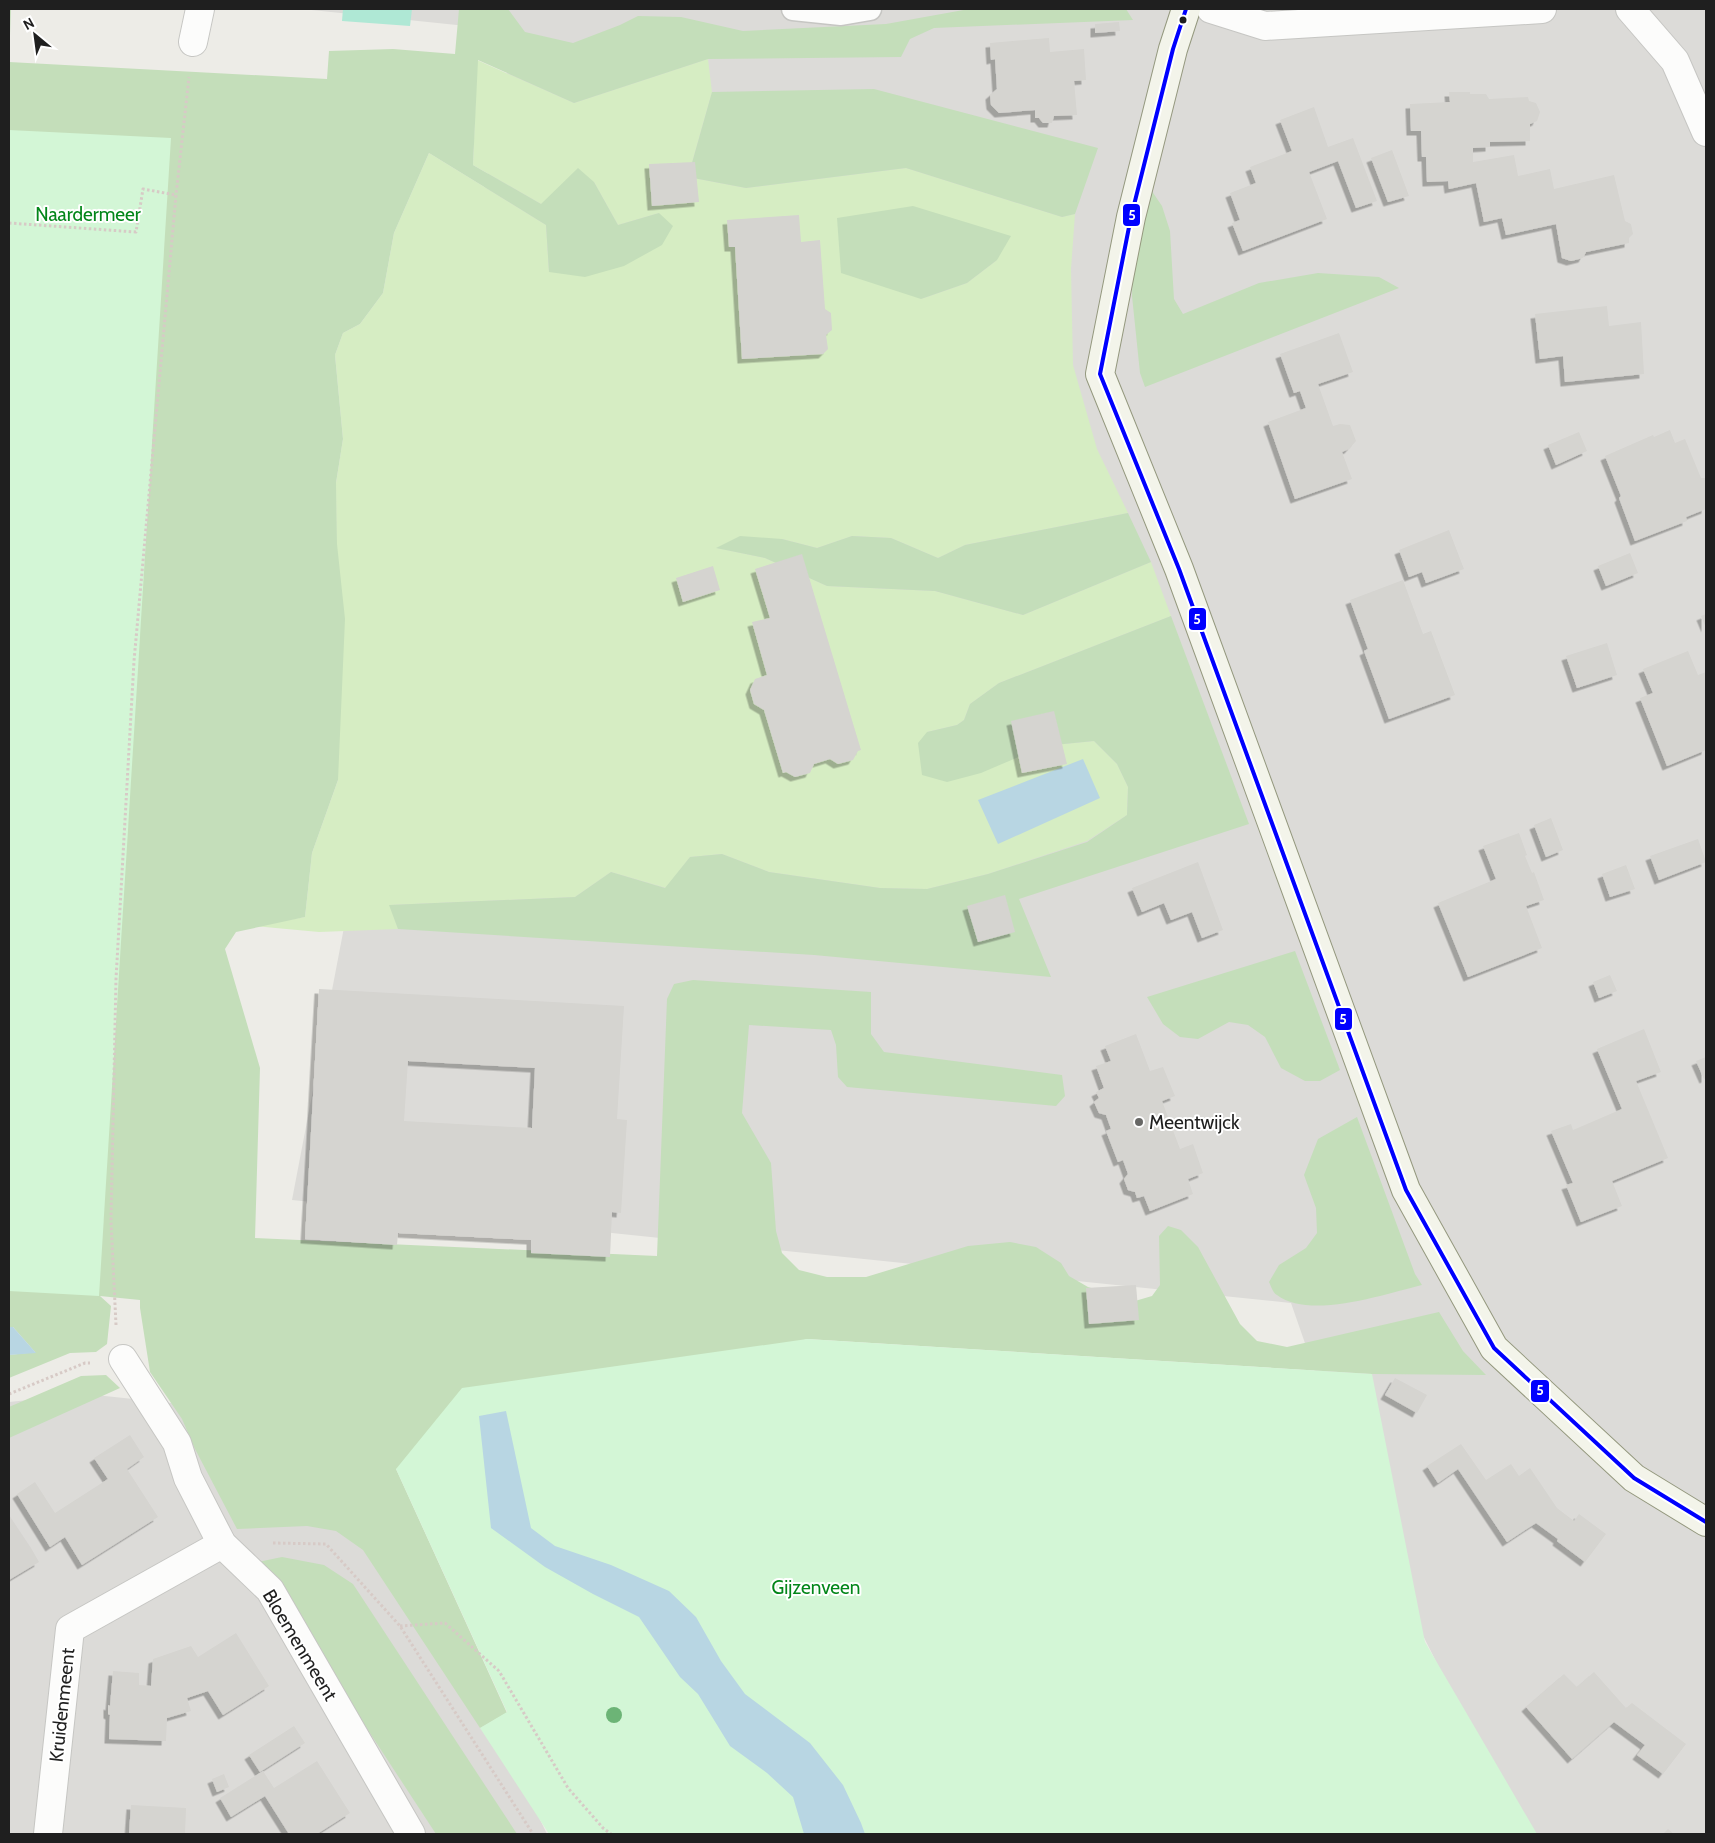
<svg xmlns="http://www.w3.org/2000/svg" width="1715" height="1843" viewBox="0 0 1715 1843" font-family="Cabin,sans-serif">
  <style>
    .residential { fill: #dcdbd8 }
    .grass { fill: #d6edc3; fill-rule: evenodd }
    .forest { fill: #c4deba }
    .park { fill: #d3f6d6 }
    .pitch { fill: #afe8d5 }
    .water { fill: #b8d6e3 }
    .building { fill: #d5d4d0; fill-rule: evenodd; filter: url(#shadow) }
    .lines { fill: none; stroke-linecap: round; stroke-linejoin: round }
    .lane-casing { stroke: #c6c6c3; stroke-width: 25 }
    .street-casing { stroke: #c6c6c3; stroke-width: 30 }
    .secondary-casing { stroke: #94987e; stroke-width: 30 }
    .path { stroke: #d7cac6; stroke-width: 3; stroke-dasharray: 2.5 2.5; stroke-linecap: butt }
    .lane { stroke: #fcfcfb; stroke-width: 22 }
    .street { stroke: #fcfcfb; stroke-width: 28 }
    .secondary { stroke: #f3f4ea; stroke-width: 28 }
    .bus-1-casing { stroke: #fff; stroke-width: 8 }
    .bus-1 { stroke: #00f; stroke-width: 4 }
    .tree { fill: #6cb476 }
    .bus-dot { fill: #1f1f1f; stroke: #fff; stroke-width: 2 }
    .poi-dot { fill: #676765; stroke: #fff; stroke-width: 2 }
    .labels { text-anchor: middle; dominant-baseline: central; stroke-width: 4; stroke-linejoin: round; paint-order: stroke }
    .park-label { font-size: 19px; fill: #03861a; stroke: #fff }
    .poi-label { font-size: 19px; fill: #1f1f1f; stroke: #fff; text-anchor: start }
    .street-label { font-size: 19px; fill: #1f1f1f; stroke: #fff }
    .line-badge { stroke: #fff; stroke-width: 2 }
    .badge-label { font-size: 14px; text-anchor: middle; font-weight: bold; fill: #fff }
  </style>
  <defs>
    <filter id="shadow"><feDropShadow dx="-4.5" dy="4.5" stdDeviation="0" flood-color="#0004"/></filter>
  </defs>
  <rect width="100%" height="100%" fill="#edece7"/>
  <g class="residential">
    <path d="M302,9h1404v1825h-184l-153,-307 -78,-224 -999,-103 223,-1169z"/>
    <path d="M86,1394l266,28 93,201 102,211h-538v-432z"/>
  </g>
  <path class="grass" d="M708,59l4,33 -24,85 58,11 160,-20 156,49 13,-3 -4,55 2,96 24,84 31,64 -163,32 -27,13 -47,-20 -39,-2 -35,12 -35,-9 -65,9 48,10 62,28 108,5 88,24 128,-53 20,54 -172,67 -29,21 -6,16 -7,5 -30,7 117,14 50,-5 23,23 11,23 -1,28 -40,26 -99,33 -61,15 -47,-1 -111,-16 -47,-18 -32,3 -24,31 -55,-16 -36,25 -185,8 8,24 -79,3 -65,-6 51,-9 7,-64 26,-73 -2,-297 7,-44 -8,-84 8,-22 17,-9 23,-31 11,-60 35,-80 117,72 3,47 110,-59 -41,12 -24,-43 -53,22 -68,-39 4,-105 97,43zM997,260l-30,23 -46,16z"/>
  <g class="forest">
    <path d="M9,9h2l-2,53 318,17 2,-28 64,-2 62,5 4,-45h49l17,23 48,11 47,-18 18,-9 43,1 62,14 143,-7 83,-15h157l7,11 -199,8 -24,11 -9,18 -193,2 -134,44 -96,-43 -5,105 68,39 37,-36 16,14 24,43 41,-12 14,13 -11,19 -38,21 -39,11 -36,-5 -3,-47 -117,-72 -35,80 -11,60 -23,31 -17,9 -8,22 8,84 -7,44 1,61 8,75 -7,161 -26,73 -7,64 -69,15 -11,17 35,119 -5,170 402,18 10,-257 7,-15 19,-4 178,12v42l13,18 178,23 3,21 -9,10 -209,-19 -9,-10 -2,-32 -5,-15 -82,-5 -7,88 29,50 5,68 6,22 17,17 28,7h39l102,-31 42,-4 26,5 25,16 8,13 19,11 47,14 17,-5 8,-11 -1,-49 9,-10 13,4 17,17 42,77 17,17 30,6 152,-35 24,39 23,24 -114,-1 -565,-35 -411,130 111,244 -27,15 -117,-178 -27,-19 -29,-5 -70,3 -42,-80 -13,-30 -32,-47 -10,-64v-8l-40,-4 11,10 -4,38 -11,8 -26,1 -61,25v-23l26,-3 -22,-25h-4z"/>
    <path d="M874,89l224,59 -23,66 -13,3 -156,-49 -160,20 -58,-11 24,-85z"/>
    <path d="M1145,181l17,25 8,25 4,68 9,15 76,-31 59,-10 61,4 20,11 -254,99 -5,-14 -8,-77 3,-85z"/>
    <path d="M913,206l98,30 -14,24 -30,23 -46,16 -80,-26 -4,-55z"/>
    <path d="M1128,513l23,49 -128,53 -88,-24 -108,-5 -62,-28 -49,-10 24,-12 42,3 35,9 35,-12 39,2 47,20 27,-13z"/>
    <path d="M1171,616l78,208 -230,75 32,78 -237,-22 -416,-26 -9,-24 186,-8 36,-25 54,16 25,-31 32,-3 47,18 111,16 47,1 61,-15 99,-32 40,-27 1,-28 -11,-23 -23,-23 -50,5 -63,27 -34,9 -25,-7 -4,-32 9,-11 30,-7 7,-5 6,-16 29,-21z"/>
    <path d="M1295,951l45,119 -20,11h-15l-24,-13 -16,-31 -17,-12 -19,-3 -31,17 -18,-2 -17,-13 -16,-27z"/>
    <path d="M1357,1117l58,157 7,11c-37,9 -112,35 -145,10 -4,-2 -6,-9 -8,-13l10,-17 27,-17 11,-15 -1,-25 -12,-33 14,-36z"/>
    <path d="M106,1375l14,13 -111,50v-31l72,-31z"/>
    <path d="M282,1557l42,8 29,19 164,250h-81l-178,-272z"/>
  </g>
  <g class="park">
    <path d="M9,130l162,8 -72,1158 -90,-5z"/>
    <path d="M807,1339l565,35 53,268 112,192h-988l-69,-106 27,-16 -111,-243 66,-81z"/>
  </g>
  <path class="pitch" d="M343,9h69l-2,17 -68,-5z"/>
  <g class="water">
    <path d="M1083,759l17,39 -102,46 -20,-44z"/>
    <path d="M9,1327h4l23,26 -27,2z"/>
    <path d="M506,1411l25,117 24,18 56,19 58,26 27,26 25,44 24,33 65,49 33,42 18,38 4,11h-61l-11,-37 -26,-24 -37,-27 -32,-52 -18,-17 -41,-60 -46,-23 -48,-27 -54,-39 -12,-112z"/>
  </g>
  <g class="building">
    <path d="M1119,22l1,9 -25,2v-9z"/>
    <path d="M1049,38l1,14 34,-3 2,31 -12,1 3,34 -23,1 -2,7h-9l-4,-5h-4v-8l-36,3 -8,-8 -1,-10 7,-6 -2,-30 -4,1 -1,-17z"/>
    <path d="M1449,92h21v2h16l3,5 39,-2 1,4 7,2 4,9 -3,9 -7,3v17l-40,1v5l-17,1v14l41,-7 4,21 32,-7 4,20 60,-14 11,46 6,3 2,10 -4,4v5l-43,9 -3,6 -12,3 -9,-3 -6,-34 -50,11 -4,-17 -18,4 -8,-39 -27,6 -1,-8 -21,1 -1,-25h-4l-1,-26h-10l-1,-27 40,-2z"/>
    <path d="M1314,107l14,40 25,-9 24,63 -21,7 -18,-47 -29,11 18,47 -84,32 -11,-28 8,-3 -10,-27 26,-10 -6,-16 42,-16 -12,-31z"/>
    <path d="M1392,150l17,46 -21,6 -17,-44z"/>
    <path d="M695,162l4,40 -47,4 -3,-42z"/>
    <path d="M799,215l2,27 19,-2 5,69 6,4 1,17 -6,5 2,14 -5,5 -81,5 -7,-112h-6l-2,-27z"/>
    <path d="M1607,306l2,20 32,-4 3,52 -79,8 -2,-26 -23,3 -5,-45z"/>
    <path d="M1339,333l14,39 -35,12 15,42 7,-2 10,1 6,16 -7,8 -7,3 10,27 -57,20 -27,-77 38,-14 -6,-17 -6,2 -14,-39z"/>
    <path d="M1670,430l5,13 10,-4 16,39h5v31l-20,8 1,4 -52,20 -16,-43 2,-2 -16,-40 48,-21 1,2z"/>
    <path d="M1579,432l8,19 -31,14 -8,-20z"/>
    <path d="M1449,530l15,39 -38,14 -4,-11 -13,5 -10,-27z"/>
    <path d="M1630,553l8,20 -32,13 -8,-20z"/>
    <path d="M802,554l59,196 -3,1 -5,9 -15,4 -8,-5 -16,5 -4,9 -15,4 -9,-5 -3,1 -19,-63 -10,-6 -4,-14 5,-11 12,-4 -15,-53 18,-4 -15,-49z"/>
    <path d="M713,566l7,24 -37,12 -7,-24z"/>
    <path d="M1403,580l20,54 8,-3 24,64 -66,24 -25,-68 4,-2 -18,-49z"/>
    <path d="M1706,614v14l-5,-12z"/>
    <path d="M1607,643l10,32 -40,13 -11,-32z"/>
    <path d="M1688,651l10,24 8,-3v78l-39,16 -27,-68 13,-5 -10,-24z"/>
    <path d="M1054,711l13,53 -45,9 -11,-52z"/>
    <path d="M1551,818l12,32 -17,7 -12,-32z"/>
    <path d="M1519,833l8,22 -2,1 7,17 2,-1 10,28 -18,6 16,42 -74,29 -30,-74 58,-24 -13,-33z"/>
    <path d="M1698,839l8,23 -47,18 -9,-24z"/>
    <path d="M1198,862l25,68 -21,8 -10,-26 -21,8 -7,-17 -22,9 -10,-24z"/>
    <path d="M1626,865l9,24 -25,8 -8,-23z"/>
    <path d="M1005,895l10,37 -37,10 -11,-36z"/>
    <path d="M1610,975l7,16 -18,7 -6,-16z"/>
    <path d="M319,989l305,17 -7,113 10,1 -6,93 -9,-1 -2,45 -79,-4v-13l-133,-7 -1,12 -92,-6zM408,1061l127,7 -3,60 -128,-7z"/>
    <path d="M1644,1029l17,43 -25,9 32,77 -56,23 10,25 -41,16 -15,-37 7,-2 -22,-52 20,-7 2,6 49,-21 -25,-60z"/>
    <path d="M1136,1034l14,37 13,-4 12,29 -13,5 18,48 13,-5 10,29 -15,6 5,15 -43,17 -6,-15 -7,2 -2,-6 -7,-2 -4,-11 4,-5 -5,-14 -5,2 -12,-31 5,-2 -5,-14 -7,-2 -5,-11 5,-4 -3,-6 8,-4 -8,-22 15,-5 -6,-15z"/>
    <path d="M1706,1057v21l-2,1 -8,-18z"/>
    <path d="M1136,1285l3,35 -50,4 -3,-36z"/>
    <path d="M1395,1378l32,17 -10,18 -32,-18z"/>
    <path d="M130,1435l14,22 -17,12 31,48 -76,48 -17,-28 -15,10 -33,-53 18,-12 20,31 53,-34 -14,-21z"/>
    <path d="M1461,1444l25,36 25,-16 8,12 11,-8 27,40 17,13 5,-7 27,20 -21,28 -28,-21 1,-2 -22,-16 -29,19 -49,-73 -20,14 -11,-17z"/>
    <path d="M9,1515l22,33 8,14 -30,18z"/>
    <path d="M236,1633l33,53 -46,29 -15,-24 -21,7 4,13 -24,7 -1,23 -57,-2 1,-24 -2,-1v-9l2,1 3,-35 26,2v12l12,1 2,-27 38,-13 7,11z"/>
    <path d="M1594,1672l32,36 6,-5 54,41 -23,30 -26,-19 8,-10 -31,-23 -42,37 -46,-52 38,-33 13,13z"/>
    <path d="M294,1726l11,17 -45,29 -11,-17z"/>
    <path d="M317,1761l33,52 -33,21h-28l-24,-38 -34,21 -11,-19 43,-27 11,17z"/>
    <path d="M224,1774l5,13 -12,5 -5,-13z"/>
    <path d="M131,1805l55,3 -1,26h-56z"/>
    <path d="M1668,1829l6,5h-11z"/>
  </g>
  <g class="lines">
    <g class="lane-casing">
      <path id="lane" d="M793,9l48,5 29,-5"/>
    </g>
    <g class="street-casing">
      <g id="street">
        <path d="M1211,9l54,17 277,-17"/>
        <path d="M1630,9l45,52 31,71"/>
        <path d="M193,42l7,-33"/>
        <path d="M123,1359l54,84 11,35 34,66 48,46 141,244"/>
        <path d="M48,1834l22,-205 152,-85"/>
      </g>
    </g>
    <g class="secondary-casing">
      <path id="secondary" d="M1186,9l-13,40 -42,168 -31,157 79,195 227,621 88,158 140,130 72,44"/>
    </g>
    <g class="path">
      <path d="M9,223l127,9 7,-43 33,6"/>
      <path d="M116,1325l-5,-104 5,-242 18,-318 42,-466 13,-118"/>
      <path d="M9,1394l76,-31h5"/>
      <path d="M273,1543l53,1 74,82 133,208"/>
      <path d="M400,1626l45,-3 54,48 69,117 35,40 8,6"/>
    </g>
    <use href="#lane" class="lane"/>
    <use href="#street" class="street"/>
    <use href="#secondary" class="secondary"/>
    <g class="bus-1-casing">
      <path id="bus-1" d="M1186,9l-13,40 -42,168 -31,157 79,195 227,621 88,158 140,130 72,44"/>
    </g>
    <use href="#bus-1" class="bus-1"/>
  </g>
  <circle class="tree" cx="614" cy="1715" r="8"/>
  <circle class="bus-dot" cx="1183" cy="20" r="4.5"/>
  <circle class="poi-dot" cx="1139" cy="1122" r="5"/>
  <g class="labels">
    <g class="park-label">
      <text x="88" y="214">Naardermeer</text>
      <text x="816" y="1587">Gijzenveen</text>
    </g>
    <g class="poi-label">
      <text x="1149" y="1122">Meentwijck</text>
    </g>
    <g class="street-label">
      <text transform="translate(300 1645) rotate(59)">Bloemenmeent</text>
      <text transform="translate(62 1705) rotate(-84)">Kruidenmeent</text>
    </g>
  </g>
  <g class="line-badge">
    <rect x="1122" y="203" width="19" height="24" rx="5" fill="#00f"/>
    <rect x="1188" y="607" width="19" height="24" rx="5" fill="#00f"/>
    <rect x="1334" y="1007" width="19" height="24" rx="5" fill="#00f"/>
    <rect x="1530" y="1379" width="20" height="24" rx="5" fill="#00f"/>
  </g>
  <g class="badge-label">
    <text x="1132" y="220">5</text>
    <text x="1197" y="624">5</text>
    <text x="1343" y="1024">5</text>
    <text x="1540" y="1395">5</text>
  </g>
  <rect width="1715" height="1843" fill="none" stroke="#1f1f1f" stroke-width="20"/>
  <g transform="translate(35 35) rotate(331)" stroke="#ffffff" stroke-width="4" paint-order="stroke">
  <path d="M0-4L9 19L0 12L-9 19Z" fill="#1f1f1f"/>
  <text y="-8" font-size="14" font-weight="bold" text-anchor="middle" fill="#1f1f1f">N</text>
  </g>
</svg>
